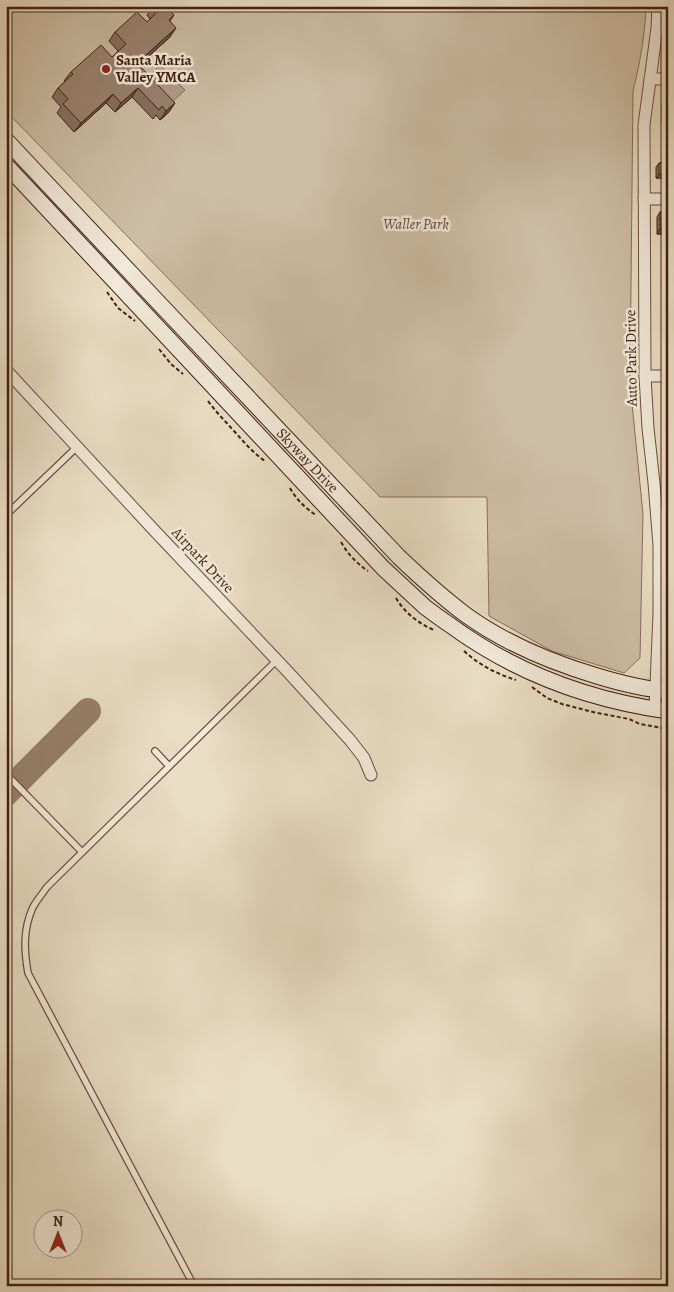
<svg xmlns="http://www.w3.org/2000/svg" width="674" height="1292" viewBox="0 0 674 1292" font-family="Alegreya,serif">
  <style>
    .green { fill: #cdbda5; stroke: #886e5a }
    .water { fill: #b09c87; stroke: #846a57 }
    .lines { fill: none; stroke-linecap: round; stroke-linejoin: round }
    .taxiway { stroke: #967e6a; stroke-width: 26 }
    .service-casing { stroke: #6c4e3d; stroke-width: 8 }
    .minor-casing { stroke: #6c4e3d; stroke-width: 13 }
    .secondary-casing { stroke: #421f10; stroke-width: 17 }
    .path { stroke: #421f10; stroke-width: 2; stroke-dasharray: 4 2.5; stroke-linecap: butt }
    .service { stroke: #f1e9d9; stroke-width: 5.5 }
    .minor { stroke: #f1e9d9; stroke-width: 11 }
    .secondary { stroke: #f1e9d9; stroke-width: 15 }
    .wall { fill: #84705f; stroke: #421f10 }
    .shaded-wall { fill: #6b5b4d; stroke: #421f10 }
    .building { fill: #99826e; stroke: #421f10 }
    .poi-dot { fill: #8f2418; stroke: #f1e9d9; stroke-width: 2 }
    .labels { text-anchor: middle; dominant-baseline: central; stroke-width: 5; stroke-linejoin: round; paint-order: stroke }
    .poi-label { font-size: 15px; font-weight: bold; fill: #421f10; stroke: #f1e9d9; text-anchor: start }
    .park-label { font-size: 15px; font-style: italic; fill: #654635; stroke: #f1e9d9 }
    .street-label { font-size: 15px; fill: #421f10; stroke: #f1e9d9 }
  </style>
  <rect width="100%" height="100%" fill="#e9ddc4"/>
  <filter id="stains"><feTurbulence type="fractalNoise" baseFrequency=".004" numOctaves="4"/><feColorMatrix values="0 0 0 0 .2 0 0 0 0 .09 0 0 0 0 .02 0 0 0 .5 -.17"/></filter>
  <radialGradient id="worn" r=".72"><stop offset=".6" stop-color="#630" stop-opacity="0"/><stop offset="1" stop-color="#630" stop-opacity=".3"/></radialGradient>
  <path class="green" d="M6,6h640c-1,29 -6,57 -13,85l-3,292 13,131 -3,144 -16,15 -72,-22 -63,-35 -2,-119h-107l-374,-386z"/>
  <path class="water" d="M160,65l25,25 -15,14 -24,-25z"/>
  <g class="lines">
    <path class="taxiway" d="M6,793l82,-82"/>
    <g class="service-casing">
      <g id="service">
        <path d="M6,515l71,-68"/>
        <path d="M155,751l14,15"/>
        <path d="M6,774l76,78"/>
        <path d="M194,1286l-166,-313c-4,-23 -5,-44 5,-66 4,-7 9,-13 14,-20l230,-227"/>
      </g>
    </g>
    <g class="minor-casing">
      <g id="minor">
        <path d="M650,79h18"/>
        <path d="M644,199h24"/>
        <path d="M6,370l146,158 137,145 61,67 14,18 7,17"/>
        <path d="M645,376h23"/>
        <path d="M655,709l4,-95v-69l-5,-62 -6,-55 -3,-52 -1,-251 13,-97 1,-22"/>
      </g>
    </g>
    <g class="secondary-casing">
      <g id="secondary">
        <path id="s1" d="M6,140l152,162 241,255c21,20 43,40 67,58 39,28 84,47 131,61 23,7 47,13 71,15"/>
        <path d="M6,165l377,403c14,13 28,26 42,39 8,6 16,12 25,18 64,47 139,75 218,86"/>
      </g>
    </g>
    <g class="path">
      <path d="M107,292l11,16 17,13"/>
      <path d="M159,349l12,15 12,10"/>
      <path d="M208,401c8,11 17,20 26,30 10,11 19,22 31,30"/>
      <path d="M290,488c6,11 15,20 26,27"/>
      <path d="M341,542c7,12 15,21 27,29"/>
      <path d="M396,598c8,14 23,26 38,32"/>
      <path d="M464,651c15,14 33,23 52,29"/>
      <path d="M532,687l15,11 15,6 31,8 36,7 11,5 28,5"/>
    </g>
    <use href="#service" class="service"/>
    <use href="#minor" class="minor"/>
    <use href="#secondary" class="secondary"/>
  </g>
  <g class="wall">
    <path d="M154,6l20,9 -4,6v16l-31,28 30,47 -9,8 -4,-5 -3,4 -21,-22 -17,15 -9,-9 -32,29 -17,-19 4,-6 -9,-10 6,-9 7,-6 -1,-1 7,-9 41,-15 6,-6 -9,-10 6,-9 32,-10 3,-3 -3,-4z"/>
    <path d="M666,98l1,23h-5v-18z"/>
    <path d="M659,163h9v21h-4v-6h-8v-11z"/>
    <path d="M660,212l8,22h-11v-17z"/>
    <path d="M667,235l1,17h-4v-13z"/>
  </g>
  <g class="shaded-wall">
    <path d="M176,28l-6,9 -39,35 6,-9z"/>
    <path d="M138,88l-6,9 -17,15 6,-9z"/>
    <path d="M113,94l-7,9 -32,29 7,-9z"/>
    <path d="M175,103l-6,9 -9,8 6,-9z"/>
    <path d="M665,116h3l-1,5h-5z"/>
    <path d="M659,174h8l-3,4h-8z"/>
    <path d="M667,179h1v5h-4z"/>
    <path d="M660,229h8v5h-11z"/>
    <path d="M667,247h1v5h-4z"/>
  </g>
  <g class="building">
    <path d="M154,6h11l9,9 -5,5 7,8 -39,35 38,40 -9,8 -4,-5 -3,4 -21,-22 -17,15 -8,-9 -32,29 -18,-19 5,-5 -10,-11 15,-14 -2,-2 30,-27 11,12 14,-13 -11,-12 22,-20 10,10 11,-11z"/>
    <path d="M666,98h2v18h-3z"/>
    <path d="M659,163h9v16h-1v-5h-8z"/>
    <rect x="660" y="212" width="8" height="17"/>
    <rect x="667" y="235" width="1" height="12"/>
  </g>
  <circle class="poi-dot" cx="106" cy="69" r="5"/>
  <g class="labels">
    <g class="poi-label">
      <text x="116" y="60">Santa Maria<tspan x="116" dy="17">Valley YMCA</tspan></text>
    </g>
    <g class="park-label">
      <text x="416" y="224">Waller Park</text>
    </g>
    <g class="street-label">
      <text transform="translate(631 358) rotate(-91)">Auto Park Drive</text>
      <text stroke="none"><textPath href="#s1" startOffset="440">Skyway Drive</textPath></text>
      <text transform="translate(203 560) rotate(47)">Airpark Drive</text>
    </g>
  </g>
  <rect width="674" height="1292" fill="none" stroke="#e9ddc4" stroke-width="25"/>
  <rect x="8" y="8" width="659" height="1277" fill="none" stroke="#421f10" stroke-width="2.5"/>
  <rect x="12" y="12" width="649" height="1267" fill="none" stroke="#421f10"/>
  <g transform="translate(58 1234)"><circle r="24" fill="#f1e9d9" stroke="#ab9889"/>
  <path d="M0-4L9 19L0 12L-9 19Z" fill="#8f2418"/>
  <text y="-8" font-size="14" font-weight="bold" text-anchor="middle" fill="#421f10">N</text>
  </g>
  <rect width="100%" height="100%" filter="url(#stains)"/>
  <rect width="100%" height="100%" fill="url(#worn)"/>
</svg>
